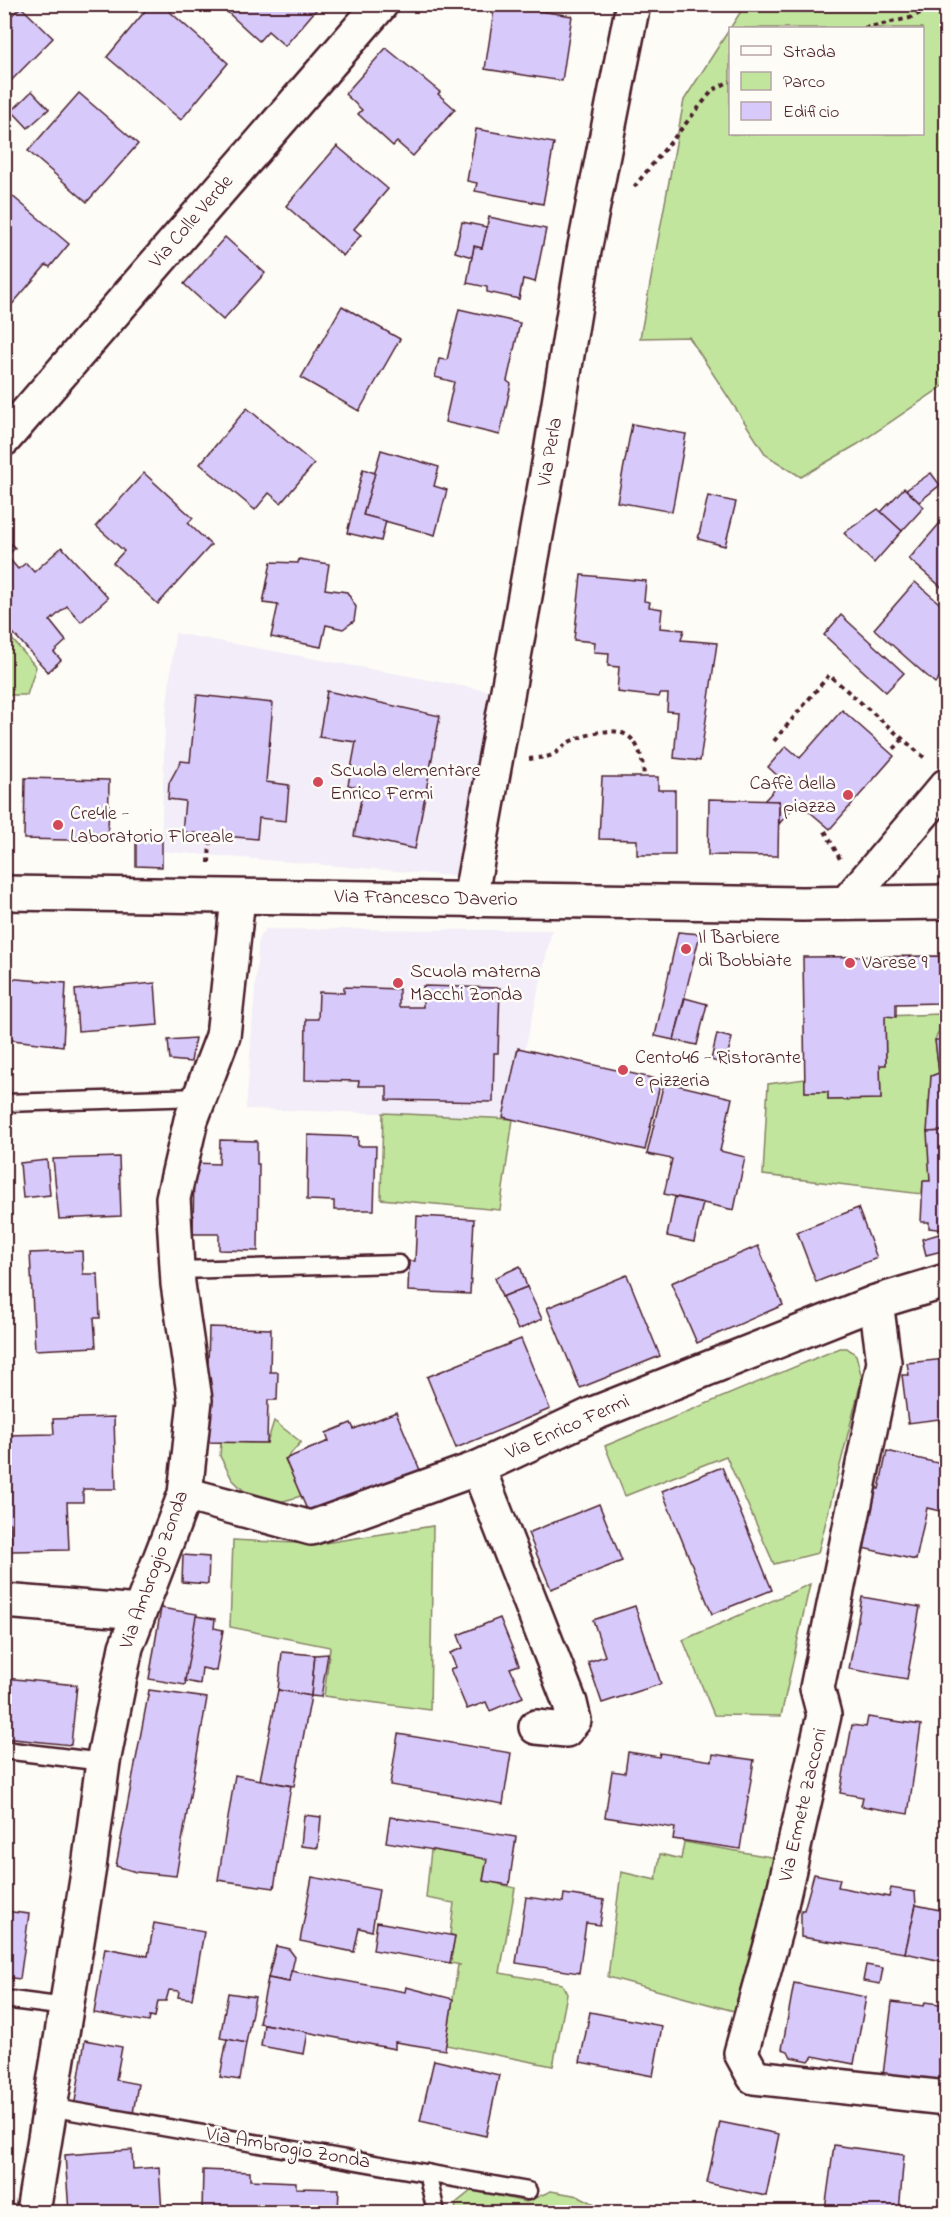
<svg xmlns="http://www.w3.org/2000/svg" width="951" height="2217" viewBox="0 0 951 2217" font-family="'Indie Flower',sans-serif">
  <style>
    .built { fill: #f2edf8 }
    .green { fill: #c2e59e; stroke: #868264; stroke-width: 1.5; fill-rule: evenodd }
    .building { fill: #d8c9fb; stroke: #4a1f2b; stroke-width: 1.5 }
    .lines { fill: none; stroke-linecap: round; stroke-linejoin: round }
    .service-casing { stroke: #4a1f2b; stroke-width: 21 }
    .minor-casing { stroke: #4a1f2b; stroke-width: 38 }
    .tertiary-casing { stroke: #4a1f2b; stroke-width: 38 }
    .path { stroke: #4a1f2b; stroke-width: 4; stroke-dasharray: 4.5 4.5; stroke-linecap: butt }
    .service { stroke: #fdfcf7; stroke-width: 16 }
    .minor { stroke: #fdfcf7; stroke-width: 33 }
    .tertiary { stroke: #fdfcf7; stroke-width: 33 }
    .poi-dot { fill: #d1495b; stroke: #fdfcf7; stroke-width: 2 }
    .labels { text-anchor: middle; dominant-baseline: central; stroke-width: 5; stroke-linejoin: round; paint-order: stroke }
    .street-label { font-size: 20px; fill: #4a1f2b; stroke: #fdfcf7 }
    .poi-label { font-size: 20px; fill: #4a1f2b; stroke: #fdfcf7; text-anchor: start }
  </style>
  <rect width="100%" height="100%" fill="#fdfcf7"/>
  <filter id="ink" filterUnits="userSpaceOnUse"><feTurbulence type="fractalNoise" baseFrequency=".0167" numOctaves="2"/><feDisplacementMap in="SourceGraphic" scale="12" xChannelSelector="R" yChannelSelector="G"/><feConvolveMatrix kernelMatrix="1 2 1 2 8 2 1 2 1" color-interpolation-filters="sRGB"/></filter>
  <g filter="url(#ink)">
    <g class="built">
      <path d="M175,633l314,58 -34,185 -294,-25 4,-126z"/>
      <path d="M266,929l286,1 -27,119 -7,-1 -15,69 -257,-8 13,-172z"/>
    </g>
    <g class="green">
      <path d="M745,5h201v379l-88,60 -57,33 -35,-22 -77,-118 -49,1 44,-238zM922,28v106h-192v-106z"/>
      <path d="M5,631l31,36 -9,28h-20l-2,55z"/>
      <path d="M941,1014v12l-6,14 4,33 -8,3v25l-3,1 2,79h-7l-1,13 -159,-19 5,-91 37,-5v13h23v8l53,-1 -1,-34 6,-1 -1,-48z"/>
      <path d="M383,1113l130,6 -13,91 -119,-11z"/>
      <path d="M840,1348h7l9,7 6,23 -44,175 -44,11 -48,-108 -101,40 -20,-50z"/>
      <path d="M274,1421l27,21 -15,17 15,37 -31,9 -17,-5 -21,-21 -12,-23 1,-14 46,1z"/>
      <path d="M433,1526l-3,184 -106,-14 6,-49 -100,-20 3,-87 85,4z"/>
      <path d="M810,1584l-29,132 -67,-1 -31,-75z"/>
      <path d="M684,1842l93,16 -43,153 -126,-34 13,-105 35,8 4,-26 21,5z"/>
      <path d="M431,1850l56,9 -4,21 32,8 -15,85 62,11 5,10 -14,72 -107,-21 12,-80h3l-11,-2 5,-27 -5,-2 4,-31 -28,-5z"/>
      <path d="M472,2190l54,12 25,-11 28,5 31,16h-155l1,-9z"/>
    </g>
    <g class="building">
      <path d="M151,4h10l67,59 -47,57 -74,-63z"/>
      <path d="M230,4h91l-36,42 -17,-15 -9,10 -34,-31z"/>
      <path d="M495,4l77,12 -10,65 -77,-12z"/>
      <path d="M21,7l32,31 -49,50v-76l6,5z"/>
      <path d="M386,48l54,44 -2,2 17,15 -42,47 -16,-14 -4,4 -35,-32 4,-4 -17,-16z"/>
      <path d="M32,91l17,18 -21,19 -16,-17z"/>
      <path d="M79,93l59,51 -51,58 -59,-51z"/>
      <path d="M476,129l78,14 -11,61 -68,-13 2,-8 -10,-2z"/>
      <path d="M337,146l51,43 -34,40 7,6 -18,21 -57,-50z"/>
      <path d="M4,189l65,55 -19,23 -4,-2 -37,43 -5,-4z"/>
      <path d="M489,217l57,12 -11,53 -12,-3 -4,20 -32,-7v-5l-20,-4 7,-37 8,2z"/>
      <path d="M462,222l25,5 -5,21 -8,-2 -2,11 -17,-5z"/>
      <path d="M225,237l40,36 -42,47 -39,-36z"/>
      <path d="M342,306l58,33 -41,72 -58,-33z"/>
      <path d="M459,309l61,14 -13,58 4,3 -11,51 -55,-13 9,-40 -19,-5 4,-18 8,1z"/>
      <path d="M247,408l67,56 -33,39 -12,-10 -14,17 -55,-46z"/>
      <path d="M632,424l54,10 -14,78 -55,-10z"/>
      <path d="M381,450l58,17 -5,19 13,4 -12,45 -72,-20z"/>
      <path d="M363,469l12,4 -12,42 23,6 -5,20 -34,-8z"/>
      <path d="M144,473l49,45 -5,5 23,22 -53,59 -45,-41 11,-12 -28,-25z"/>
      <path d="M931,473l9,12 -21,17 -13,-12z"/>
      <path d="M904,488l20,19 -22,24 -21,-19z"/>
      <path d="M708,496l28,6 -11,44 -27,-7z"/>
      <path d="M878,509l24,22 -28,32 -30,-30z"/>
      <path d="M946,516v75l-37,-32z"/>
      <path d="M4,537l11,11 -8,8 11,13 8,-6 8,9 28,-25 46,51 -27,24 -14,-16 -17,15 16,20 -12,11 7,8 -13,12 -44,-49 5,-6 -5,-5z"/>
      <path d="M299,559l30,5 -4,25 22,3 9,15 -2,14 -11,8 -17,-4 -5,22 -50,-10 7,-32 -15,-2 8,-41 27,1z"/>
      <path d="M581,575l65,6 -2,20 6,1 -1,5 13,2 -2,19 24,2 -3,10 36,3 -17,118 -26,-3 4,-46 -11,-1 1,-17h-8l-1,3 -42,-5 2,-25 -11,-1 1,-13 -15,-1 1,-10 -21,-2z"/>
      <path d="M915,582l31,27v61l-11,13 -61,-54z"/>
      <path d="M841,615l63,58 -18,19 -62,-57z"/>
      <path d="M327,691l113,25 -25,133 -61,-13 9,-48 -15,-3 8,-43 -37,-5z"/>
      <path d="M197,695l76,8 -7,79 23,3 -3,36 -27,-3 -2,21 -75,-7 3,-31 -17,-2 1,-16 12,-22 9,1z"/>
      <path d="M842,710l52,46 -64,73 -32,-27 -19,22v-23h-15l13,-14 -3,-2 6,-7 -12,-11 18,-21 14,12z"/>
      <path d="M602,777h56v13h17v65h-38v-15l-38,-1z"/>
      <path d="M25,778l84,2 -1,61 -84,-2z"/>
      <path d="M709,799l70,2 -1,55 -70,-1z"/>
      <path d="M136,839l26,1v27l-26,-1z"/>
      <path d="M678,932l22,2 -26,106 -19,-4z"/>
      <path d="M946,955v78l-5,-7 -2,-70z"/>
      <path d="M939,956l1,47 -44,1v13l-11,-1 1,49h-6l1,34 -53,1v-8h-23l-2,-135z"/>
      <path d="M4,978l62,5 -3,63 -59,-7z"/>
      <path d="M155,983l3,42 -80,6 -3,-41z"/>
      <path d="M423,986l77,2 -2,65h-4l-1,49 -106,-2v-14h-29l1,-5 -54,-1 1,-61h12l1,-27 25,1v-6l55,2v18h24z"/>
      <path d="M685,998l22,6 -10,41 -23,-5z"/>
      <path d="M717,1034l15,4 -7,26 -14,-4z"/>
      <path d="M195,1038l-4,24 -21,-2 -2,-20z"/>
      <path d="M935,1040h11v91l-19,1 4,-56 8,-3z"/>
      <path d="M518,1048l143,32 -16,70 -142,-33z"/>
      <path d="M664,1082l68,16 -12,53 25,6 -11,53 -70,-16 8,-35 -25,-5z"/>
      <path d="M946,1131v99l-17,-2v-6h-8l2,-41h7l-3,-49z"/>
      <path d="M308,1135l50,2v9h18l-2,64h-40v-9l-27,-1z"/>
      <path d="M220,1140l37,1v23h2l-1,87 -39,-1v-16h-26l1,-71 25,1z"/>
      <path d="M119,1157l2,59 -62,3 -6,-60z"/>
      <path d="M47,1160l3,35 -27,3 -3,-35z"/>
      <path d="M675,1197l28,6 -9,39 -27,-6z"/>
      <path d="M858,1208l19,50 -61,24 -19,-50z"/>
      <path d="M417,1216l57,3 -4,75 -62,-3 1,-30h6z"/>
      <path d="M946,1232v18l-20,5 -4,-16z"/>
      <path d="M758,1246l25,59 -86,38 -26,-60z"/>
      <path d="M82,1251l1,23h15l2,44h-6l2,29 -61,3 -5,-97z"/>
      <path d="M520,1266l7,21 -25,10 -7,-19z"/>
      <path d="M627,1275l33,81 -80,32 -33,-80z"/>
      <path d="M527,1287l15,32 -24,11 -16,-33z"/>
      <path d="M209,1327l62,2 -1,43h8l-1,28h-9l-1,43 -61,-1z"/>
      <path d="M521,1339l29,70 -94,39 -29,-71z"/>
      <path d="M946,1359v67l-6,1 -1,-8 -31,4 -6,-48h7l-2,-12z"/>
      <path d="M396,1412l26,63 -110,46 -27,-62 44,-18 -3,-8 25,-10 3,6z"/>
      <path d="M114,1417l2,72h-33v13h-16l2,48 -58,1 -1,-28h-6v-88l50,-1 -1,-15z"/>
      <path d="M887,1451l59,14v16l-6,30 -13,-3 -11,52 -58,-13 13,-60 8,2z"/>
      <path d="M722,1467l50,123 -60,24 -50,-123z"/>
      <path d="M599,1504l23,57 -71,28 -23,-56z"/>
      <path d="M183,1555l26,2 -1,27 -26,-2z"/>
      <path d="M862,1597l58,10 -13,72 -58,-10z"/>
      <path d="M635,1606l26,78 -59,19 -14,-41 17,-6 -12,-36z"/>
      <path d="M161,1608l36,6 -12,71 -36,-6z"/>
      <path d="M196,1616l19,3 -1,9 9,2 -7,41 -14,-3 -2,16 -15,-3z"/>
      <path d="M500,1618l19,47 -9,3 13,29 -33,14 -4,-9 -19,7 -17,-40 6,-2 -6,-14 13,-5 -5,-13z"/>
      <path d="M282,1652l33,3 -4,41 -33,-6z"/>
      <path d="M328,1654l-7,43 -10,-1 4,-41z"/>
      <path d="M4,1678l73,7 -6,60 -67,-7z"/>
      <path d="M149,1690l58,8 -31,178 -40,-4 -20,-6z"/>
      <path d="M278,1690l33,6 -17,90 -34,-6z"/>
      <path d="M868,1717l53,8 -13,89 -47,-8 2,-9 -23,-4 12,-68 14,2z"/>
      <path d="M398,1734l113,19 -8,51 -113,-19z"/>
      <path d="M628,1752l31,5 1,-4 52,8 1,-7 41,6 -14,89 -67,-10 2,-11 -70,-11 7,-46 13,2z"/>
      <path d="M235,1775l56,11 -17,102 -56,-8z"/>
      <path d="M304,1815l17,2 -3,31 -17,-2z"/>
      <path d="M390,1817l126,20 -7,48 -26,-4 4,-22 -101,-17z"/>
      <path d="M814,1874l26,5 -2,8 51,10 2,-9 24,4 1,13 -11,48 -104,-16v-27h3z"/>
      <path d="M312,1877l67,13 -7,41 -13,-3 -5,24 -54,-11z"/>
      <path d="M564,1894l40,6 -4,25 -14,-2 -7,50 -63,-10 10,-66 37,5z"/>
      <path d="M946,1903v59l-41,-9 11,-48 29,6z"/>
      <path d="M4,1911l25,3 -9,65 -16,-2z"/>
      <path d="M377,1922l78,14 -5,27 -77,-13z"/>
      <path d="M154,1923l50,9 -12,67 -14,-2 1,-6 -10,-1 -3,11h-8l-3,16 -5,-1 -1,6 -55,-9 11,-65 43,8z"/>
      <path d="M276,1946l13,3 6,8 -6,25 -21,-4z"/>
      <path d="M866,1965l17,3 -3,16 -17,-3z"/>
      <path d="M291,1971l114,21 1,-5 47,12 -8,51 -50,-8v7l-136,-26 9,-45 21,4z"/>
      <path d="M794,1983l72,14 -12,67 -41,-8 -4,5 -18,-4 -3,-6 -6,-2z"/>
      <path d="M228,1993l27,4 -9,46 -26,-5z"/>
      <path d="M892,2002l32,4 1,-4 21,3v79l-63,-9z"/>
      <path d="M590,2012l72,14 -9,50 -73,-14z"/>
      <path d="M264,2024l44,8 -4,22 -43,-8z"/>
      <path d="M227,2039l19,4 -6,37 -20,-3z"/>
      <path d="M85,2040l37,7 -6,33 22,4 -6,35 -58,-11z"/>
      <path d="M434,2060l65,15 -13,61 -66,-15z"/>
      <path d="M720,2122l59,12 -13,62 -59,-13z"/>
      <path d="M834,2145l70,10 -5,57h-54l-20,-2z"/>
      <path d="M132,2150l1,19 26,-2 3,45h-93l-4,-57z"/>
      <path d="M203,2170l47,2v8l46,2v6l43,1 -1,23h-136z"/>
    </g>
    <g class="lines">
      <g class="service-casing">
        <g id="service">
          <path d="M4,1103l197,-6"/>
          <path d="M177,1270l222,-6"/>
          <path d="M4,1750l99,12"/>
          <path d="M4,1999l62,8"/>
          <path d="M49,2107l479,84"/>
          <path d="M427,2173l9,39"/>
        </g>
      </g>
      <g class="minor-casing">
        <g id="minor">
          <path d="M4,439l377,-435"/>
          <path d="M470,900l80,-442 34,-207 49,-247"/>
          <path d="M848,901l98,-115"/>
          <path d="M876,1302l8,60 -67,326 7,27 -49,216 -34,122 13,24 192,21"/>
          <path d="M478,1468l92,235 4,17 -8,10 -30,-3"/>
          <path d="M185,1494l126,34 167,-60 115,-54 283,-112 70,-21"/>
          <path d="M4,1601l135,11"/>
          <path d="M33,2212l56,-345 14,-105 23,-115 59,-153 10,-94 -17,-116 -5,-86 18,-78 32,-84 15,-138"/>
        </g>
      </g>
      <g class="tertiary-casing">
        <path id="tertiary" d="M4,893l798,11 144,-2"/>
      </g>
      <g class="path">
        <path d="M864,28l46,-10 29,-14"/>
        <path d="M634,187l79,-97 17,-9"/>
        <path d="M774,741l55,-66 98,85"/>
        <path d="M894,749l8,-9"/>
        <path d="M529,759c7,-1 17,-1 23,-4 7,-3 12,-11 19,-14 43,-17 70,-16 73,36"/>
        <path d="M825,831l15,28"/>
        <path d="M209,863l1,-25 20,2v-3"/>
      </g>
      <use href="#service" class="service"/>
      <use href="#minor" class="minor"/>
      <use href="#tertiary" class="tertiary"/>
    </g>
  </g>
  <g class="poi-dot">
    <circle cx="318" cy="782" r="6"/>
    <circle cx="848" cy="795" r="6"/>
    <circle cx="58" cy="825" r="6"/>
    <circle cx="686" cy="949" r="6"/>
    <circle cx="850" cy="963" r="6"/>
    <circle cx="398" cy="983" r="6"/>
    <circle cx="623" cy="1070" r="6"/>
  </g>
  <g class="labels">
    <g class="street-label">
      <text transform="translate(192 222) rotate(-49)">Via Colle Verde</text>
      <text transform="translate(551 452) rotate(-80)">Via Perla</text>
      <text transform="translate(426 899) rotate(1)">Via Francesco Daverio</text>
      <text transform="translate(568 1428) rotate(-24)">Via Enrico Fermi</text>
      <text transform="translate(155 1570) rotate(-70)">Via Ambrogio Zonda</text>
      <text transform="translate(804 1805) rotate(-77)">Via Ermete Zacconi</text>
      <text transform="translate(288 2149) rotate(10)">Via Ambrogio Zonda</text>
    </g>
    <g class="poi-label">
      <text x="330" y="771">Scuola elementare<tspan x="330" dy="23">Enrico Fermi</tspan></text>
      <text x="836" y="784" text-anchor="end">Caffè della<tspan x="836" dy="23">piazza</tspan></text>
      <text x="70" y="814">Cre4le -<tspan x="70" dy="23">Laboratorio Floreale</tspan></text>
      <text x="698" y="938">Il Barbiere<tspan x="698" dy="23">di Bobbiate</tspan></text>
      <text x="862" y="963">Varese 9</text>
      <text x="410" y="972">Scuola materna<tspan x="410" dy="23">Macchi Zonda</tspan></text>
      <text x="635" y="1058">Cento46 - Ristorante<tspan x="635" dy="23">e pizzeria</tspan></text>
    </g>
  </g>
  <rect width="951" height="2217" fill="none" stroke="#fdfcf7" stroke-width="24"/>
  <rect x="12" y="12" width="927" height="2193" fill="none" stroke="#4a1f2b" stroke-width="2" filter="url(#ink)"/>
  <rect x="729" y="27" width="195" height="108" fill="#fdfcf7" stroke="#b5a4a5" stroke-width="1.5"/>
  <rect x="741" y="46" width="30" height="9" fill="#fdfcf7" stroke="#b5a4a5" stroke-width="1.5"/>
  <text x="783" y="57" font-size="18" fill="#4a1f2b">Strada</text>
  <rect x="741" y="72" width="30" height="18" fill="#c2e59e" stroke="#b5a4a5" stroke-width="1.5"/>
  <text x="783" y="87" font-size="18" fill="#4a1f2b">Parco</text>
  <rect x="741" y="102" width="30" height="18" fill="#d8c9fb" stroke="#b5a4a5" stroke-width="1.5"/>
  <text x="783" y="117" font-size="18" fill="#4a1f2b">Edificio</text>
</svg>
